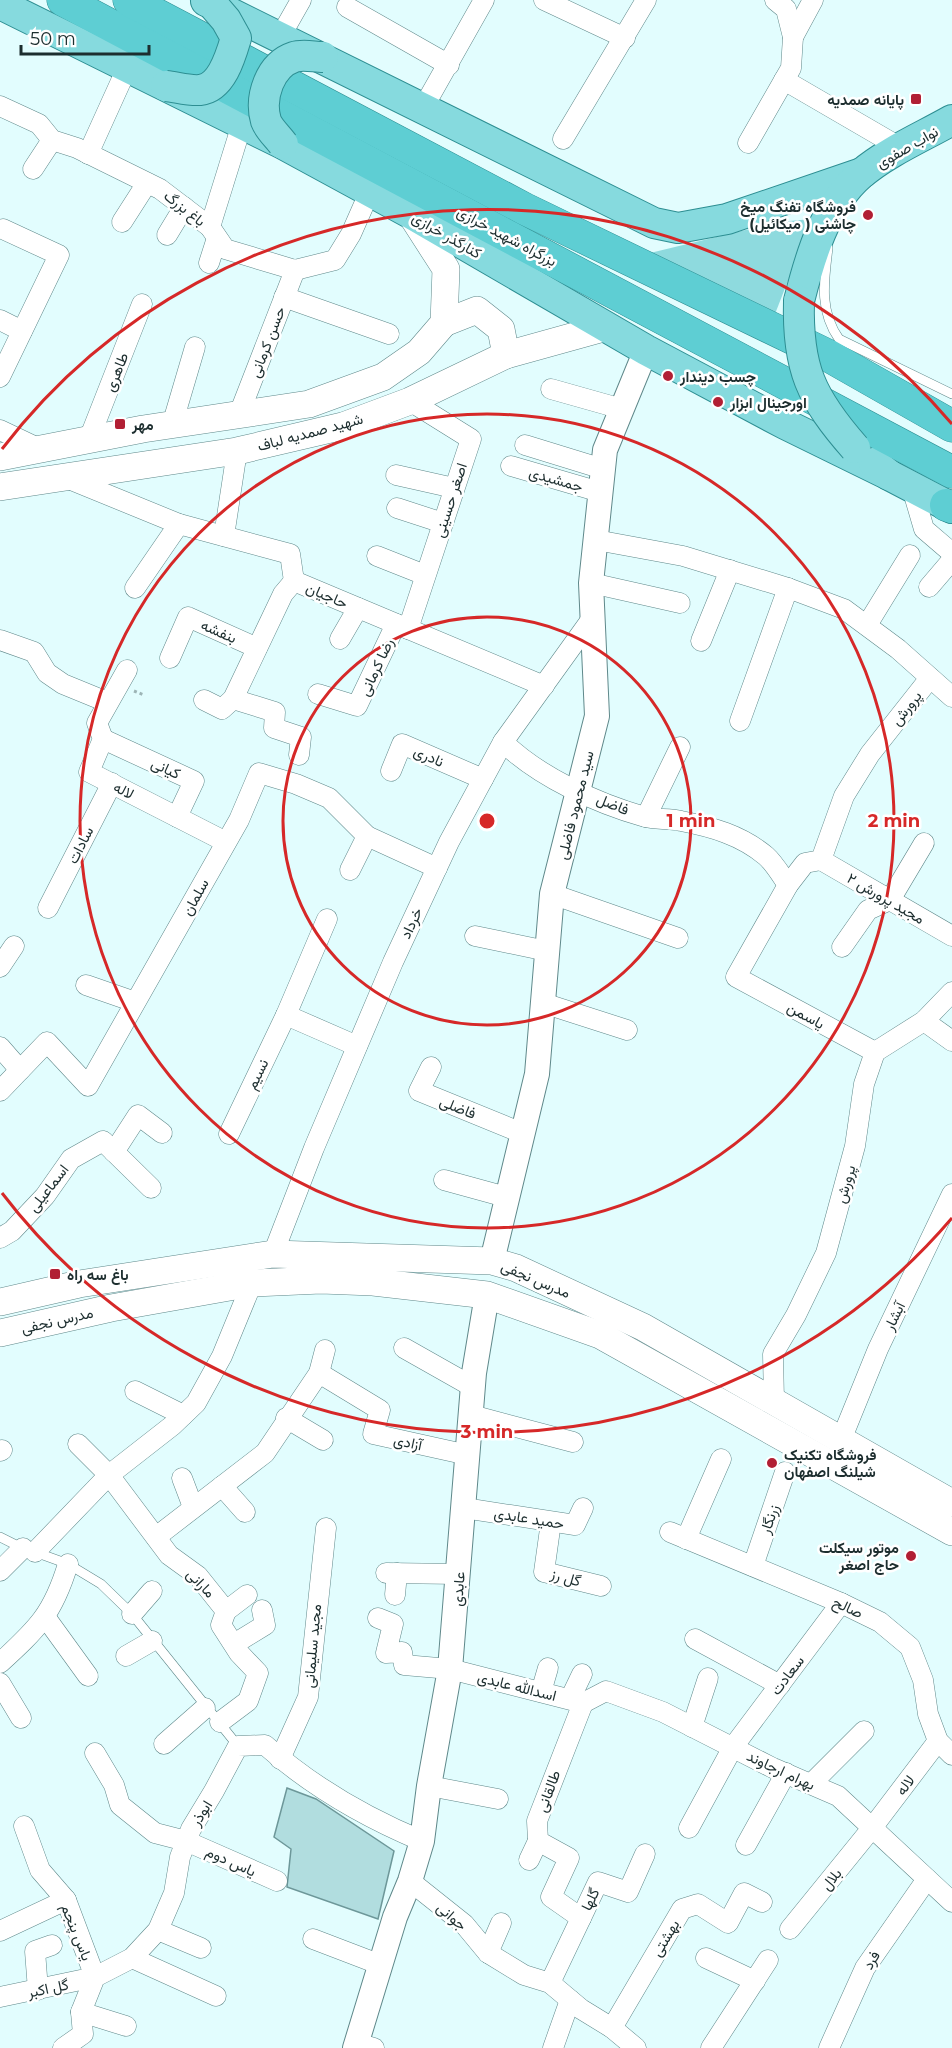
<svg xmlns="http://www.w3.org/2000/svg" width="952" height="2048" viewBox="0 0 952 2048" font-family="Montserrat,Vazirmatn,sans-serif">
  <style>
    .green { fill: #8edade }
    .building { fill: #b1dddf; stroke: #6d9799; stroke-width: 1.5 }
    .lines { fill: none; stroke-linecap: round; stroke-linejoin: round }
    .service-casing { stroke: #5f888a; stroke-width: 10 }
    .minor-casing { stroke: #5f888a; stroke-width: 21 }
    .tertiary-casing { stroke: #5f888a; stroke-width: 26 }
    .secondary-casing { stroke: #5f888a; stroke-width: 28 }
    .primary-casing { stroke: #2d8e92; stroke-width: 32 }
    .trunk-casing { stroke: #2d8e92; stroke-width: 33 }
    .path { stroke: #9db5b6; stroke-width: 3; stroke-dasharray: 3 3; stroke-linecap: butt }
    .service { stroke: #fff; stroke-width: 9 }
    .minor { stroke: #fff; stroke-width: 20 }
    .tertiary { stroke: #fff; stroke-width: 24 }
    .secondary { stroke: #fff; stroke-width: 27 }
    .primary { stroke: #86dade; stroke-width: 30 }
    .trunk { stroke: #5eced3; stroke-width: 32 }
    .primary-bridge-casing { stroke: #2d8e92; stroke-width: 32; stroke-linecap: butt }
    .primary-bridge { stroke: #86dade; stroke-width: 30 }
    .ring { fill: none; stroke: #d62828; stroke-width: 3 }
    .poi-dot { fill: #b11f34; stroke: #fff; stroke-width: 2 }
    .labels { text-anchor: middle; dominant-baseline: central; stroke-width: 5; stroke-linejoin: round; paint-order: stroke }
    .poi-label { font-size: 15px; font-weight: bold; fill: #1d2e2f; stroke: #fff; text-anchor: start }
    .street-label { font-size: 15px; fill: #1d2e2f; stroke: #fff }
    .centre { fill: #d62828; stroke: #fff; stroke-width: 3 }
    .ring-label { font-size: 18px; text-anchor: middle; font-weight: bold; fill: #d62828; stroke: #fff; stroke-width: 5; stroke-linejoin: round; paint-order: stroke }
  </style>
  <rect width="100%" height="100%" fill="#e2fdfe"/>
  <path class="green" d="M812,219l-37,95 -125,-61 128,-31z"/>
  <path class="building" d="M287,1788l29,11 78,52 -16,68 -91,-32 4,-38 -17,-12z"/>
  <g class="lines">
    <g class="service-casing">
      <g id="service">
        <path d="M828,248c-4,33 -9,63 11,91l113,55"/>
        <path d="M0,1537l22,11"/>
        <path d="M35,1552l33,12 33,20 31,30 106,132"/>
      </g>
    </g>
    <g class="minor-casing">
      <g id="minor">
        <path d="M544,0l81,38"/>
        <path d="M347,7l102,58"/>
        <path d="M280,37l21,-37"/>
        <path d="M793,37l20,-37"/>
        <path d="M784,80l117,68"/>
        <path d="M0,106l39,18 13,16 25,8 83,41 50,38 15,22 70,21 40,-10 16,-26 19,-43"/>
        <path d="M423,108l61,-108"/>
        <path d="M563,139l83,-139"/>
        <path d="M748,143l43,-75 2,-31 -7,-28 -11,-9"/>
        <path d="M88,154l39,-86"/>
        <path d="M33,169l19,-29"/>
        <path d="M122,222l25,-39"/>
        <path d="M210,227l32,-103"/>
        <path d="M167,235l17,-28"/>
        <path d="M209,263l8,-25"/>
        <path d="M284,297l105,37"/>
        <path d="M0,320l22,11"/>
        <path d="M0,377l59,-122 -56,-26"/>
        <path d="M551,389l71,20"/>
        <path d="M239,414l56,-144"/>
        <path d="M172,425l23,-78"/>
        <path d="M0,430l40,19"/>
        <path d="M89,439l53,-135"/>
        <path d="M525,445l78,24"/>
        <path d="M511,466l89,26"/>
        <path d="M396,475l58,13"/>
        <path d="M64,477l115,47 111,30 4,27 250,105"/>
        <path d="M912,488l12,41 28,24"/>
        <path d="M397,508l46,15"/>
        <path d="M224,536l13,-85"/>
        <path d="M596,540l87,16 105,32 56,21 54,40 54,48"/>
        <path d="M377,556l48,19"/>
        <path d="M591,583l89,20"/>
        <path d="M929,587l23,-27"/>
        <path d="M135,588l44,-64"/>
        <path d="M867,625l43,-70"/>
        <path d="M408,629l63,-190 -61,-38"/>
        <path d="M340,639l18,-31"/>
        <path d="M0,640l34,12 13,21 16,11 44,18"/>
        <path d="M701,641l29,-71"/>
        <path d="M170,658l18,-41 69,31"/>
        <path d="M127,670l-30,53 6,16 -14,33 137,70"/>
        <path d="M318,694l39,12 39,-82"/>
        <path d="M233,699l42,13 -1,16 27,9 -2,18"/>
        <path d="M204,700l18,9 11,-10 50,-105 11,-13"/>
        <path d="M740,721l48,-133"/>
        <path d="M103,739l91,42 -17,36"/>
        <path d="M503,742c36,35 93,61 142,75 11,3 24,1 36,4 31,6 60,14 85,35 8,7 15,19 22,29"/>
        <path d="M391,771l11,-27 81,35"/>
        <path d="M646,817l34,-70"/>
        <path d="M821,860l131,76"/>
        <path d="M350,870l17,-34"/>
        <path d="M552,894l126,44"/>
        <path d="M48,908l64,-125"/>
        <path d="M475,936l72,15"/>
        <path d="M842,947l26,-37 22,-10 34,-57"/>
        <path d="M0,967l14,-21"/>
        <path d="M86,985l49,17"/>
        <path d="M543,1003l84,27"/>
        <path d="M286,1015l71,31"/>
        <path d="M924,1021l28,20"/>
        <path d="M0,1047l20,23"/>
        <path d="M875,1052l-139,-75 52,-92 17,-22 16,-3 23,-64 26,-42 60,-76"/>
        <path d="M431,1067l-12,24 103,42"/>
        <path d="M0,1091l47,-49 41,44 151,-266 20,-47 37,11 33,14 38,38 70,32"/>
        <path d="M229,1134l57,-119 41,-96"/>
        <path d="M114,1152l24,-37 24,18"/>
        <path d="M444,1180l62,17"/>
        <path d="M0,1238l12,-7 33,-35 26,-37 32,-18 48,47"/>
        <path d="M273,1254l41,-106 79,-186 56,-120 54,-100 90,-125"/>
        <path d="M404,1348l69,39"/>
        <path d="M319,1373l61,37 -7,24 95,21"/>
        <path d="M135,1391l48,24"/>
        <path d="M774,1402l-1,-48 23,-39 30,-62 29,-107 9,-62 11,-32 49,-31 28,-29"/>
        <path d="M471,1415l102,27"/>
        <path d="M286,1418l37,22"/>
        <path d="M841,1440l37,-91 74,-155"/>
        <path d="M78,1444l31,31 60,80 29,21 28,35 -5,14 18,28 19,20 -10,28 -28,21"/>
        <path d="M0,1451l2,-1"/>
        <path d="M182,1478l11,29"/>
        <path d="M222,1486l23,26"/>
        <path d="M464,1508l111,17 8,-17"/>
        <path d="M551,1522l-7,50 57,14"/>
        <path d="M670,1532l171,71 39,19 30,25 13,33 5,34 10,27 14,14"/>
        <path d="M156,1537l109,-84 54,-80 6,-23"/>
        <path d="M686,1539l35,-80"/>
        <path d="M35,1552l74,-77 64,-50 23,-22 26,-47 30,-73"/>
        <path d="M753,1566l32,-94"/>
        <path d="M0,1571l23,-23"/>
        <path d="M386,1573l73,1"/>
        <path d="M395,1595l2,-22"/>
        <path d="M226,1611l21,-16"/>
        <path d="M132,1614l20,-23"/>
        <path d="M46,1618l42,58"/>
        <path d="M378,1618l15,6 -7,29 16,-1 2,13 46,4 133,34"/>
        <path d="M695,1639l85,46"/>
        <path d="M234,1644l31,-19 -3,-15"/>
        <path d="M126,1656l26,-15"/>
        <path d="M0,1663c37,-34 53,-49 68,-99"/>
        <path d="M0,1683l21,35"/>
        <path d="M541,1692l7,-24"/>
        <path d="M570,1699l12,-25"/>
        <path d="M583,1703l23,-12 57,21 110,56 65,28 114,106"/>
        <path d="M692,1727l16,-49"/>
        <path d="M164,1744l41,-36"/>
        <path d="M95,1753l19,32 6,20 35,28 31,8 91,40"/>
        <path d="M280,1759l28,-62 18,-169"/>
        <path d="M811,1784l53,-53"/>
        <path d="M429,1786l69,13"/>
        <path d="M689,1828l44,-81 108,-144"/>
        <path d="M746,1845l40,-72"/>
        <path d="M529,1860l9,-19"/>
        <path d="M410,1881l54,43 24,29 36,22 26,8 31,26 31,19 24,20"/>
        <path d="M581,1918l17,-36 30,10 17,-38"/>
        <path d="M790,1929l82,-101 66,-87"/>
        <path d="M158,1930l43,18"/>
        <path d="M0,1931l66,-31"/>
        <path d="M313,1939l68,26"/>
        <path d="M488,1953l13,-30"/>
        <path d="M132,1958l84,38"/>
        <path d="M706,1958l49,23"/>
        <path d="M550,1983l31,-65 -30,-21 18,-39 -31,-17 -1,-20 46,-118"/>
        <path d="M38,1990l-3,-39 17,-6"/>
        <path d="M0,1997l95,-20 -29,-77 -26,-30 -16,-44"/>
        <path d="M81,2012l45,14"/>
        <path d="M612,2028l70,-119 16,-5 30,19 16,-30 18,9"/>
        <path d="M357,2043l17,5"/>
        <path d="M63,2048l20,-14 -2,-22 14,-35 37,-19 26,-28 16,-37 6,-36 11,-28 23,-38 24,-45 27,-1c45,40 102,73 157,96"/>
        <path d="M553,2048l17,-48"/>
        <path d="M711,2048l57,-88"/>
        <path d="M829,2048l36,-80 62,-89"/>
      </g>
    </g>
    <g class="tertiary-casing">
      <g id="tertiary">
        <path d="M492,1261l45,-187 15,-180 45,-178 -6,-133 14,-133 41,-100"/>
        <path d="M355,2048l40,-131 15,-36 12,-40 7,-55 21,-117 24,-296 13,-78"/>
      </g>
    </g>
    <g class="secondary-casing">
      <g id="secondary">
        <path d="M444,323l33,-13 24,19 5,26"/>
        <path d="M0,457l143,-28 166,-25 74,-27 36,-25 25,-29 2,-54 -36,-56"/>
        <path d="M0,487l237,-36 106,-25 67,-25 96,-46 101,-28"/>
        <path d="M0,1302l79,-18 194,-30 219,7 24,7 127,59 309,176"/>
        <path d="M0,1333l111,-25 141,-25 69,-3 52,2 114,13 113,40 352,197"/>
      </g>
    </g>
    <g class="primary-casing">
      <g id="primary">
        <path d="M206,1l448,222 24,5 49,-9 135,-46"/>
        <path d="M0,4l283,140 127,69 236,137 139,74 104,51"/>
        <path d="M799,301c11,-44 26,-96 62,-127 26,-22 61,-37 91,-54"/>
        <path d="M874,463l15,12 63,33"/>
      </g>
    </g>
    <g class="trunk-casing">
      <g id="trunk">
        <path d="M63,0l889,472"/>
        <path d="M129,0l396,209 304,147 123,70"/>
        <path d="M946,505l6,2"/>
      </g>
    </g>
    <path class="path" d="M134,691l10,4"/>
    <use href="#service" class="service"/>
    <use href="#minor" class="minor"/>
    <use href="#tertiary" class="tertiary"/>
    <use href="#secondary" class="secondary"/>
    <use href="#primary" class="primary"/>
    <use href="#trunk" class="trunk"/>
    <g class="primary-bridge-casing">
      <g id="primary-bridge">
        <path d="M166,86c10,1 23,5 34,4 22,-2 31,-35 36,-52l-10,-18 -12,-14"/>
        <path d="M283,144c-5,-7 -14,-15 -17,-23 -7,-24 4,-56 28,-64 9,-3 20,0 29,0"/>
        <path d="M799,301c-2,67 12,97 56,147"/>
      </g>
    </g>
    <use href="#primary-bridge" class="primary-bridge"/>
  </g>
  <g class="ring">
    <circle cx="487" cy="821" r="204"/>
    <circle cx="487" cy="821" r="407"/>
    <path d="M952 1218A611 611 0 0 1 2 1193M2 449A611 611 0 0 1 952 424"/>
  </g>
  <g class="poi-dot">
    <rect x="910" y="93" width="12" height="12" rx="3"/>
    <circle cx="868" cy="215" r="6"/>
    <circle cx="668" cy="376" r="6"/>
    <circle cx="718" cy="402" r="6"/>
    <rect x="114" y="418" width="12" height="12" rx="3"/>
    <rect x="49" y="1268" width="12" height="12" rx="3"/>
    <circle cx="772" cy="1463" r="6"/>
    <circle cx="911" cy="1556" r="6"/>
  </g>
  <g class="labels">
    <g class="poi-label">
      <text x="904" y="99" text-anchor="end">پایانه صمدیه</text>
      <text x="856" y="206" text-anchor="end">فروشگاه تفنگ میخ<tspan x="856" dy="17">چاشنی ( میکائیل)</tspan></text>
      <text x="680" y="376">چسب دیندار</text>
      <text x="730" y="402">اورجینال ابزار</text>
      <text x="132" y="424">مهر</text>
      <text x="67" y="1274">باغ سه راه</text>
      <text x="784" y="1454">فروشگاه تکنیک<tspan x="784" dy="17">شیلنگ اصفهان</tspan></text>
      <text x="899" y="1547" text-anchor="end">موتور سیکلت<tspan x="899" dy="17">حاج اصغر</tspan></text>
    </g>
    <g class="street-label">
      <text transform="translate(907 147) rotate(-30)">نواب صفوی</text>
      <text transform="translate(185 208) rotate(38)">باغ بزرگ</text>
      <text transform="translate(447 235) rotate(30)">کنارگذر خرازی</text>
      <text transform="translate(507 236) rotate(28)">بزرگراه شهید خرازی</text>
      <text transform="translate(267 342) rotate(-69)">حسن کرمانی</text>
      <text transform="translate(116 372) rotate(-68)">طاهری</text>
      <text transform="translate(310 432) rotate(-15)">شهید صمدیه لباف</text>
      <text transform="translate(556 479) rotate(16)">جمشیدی</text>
      <text transform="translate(450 500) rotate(-72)">اصغر حسینی</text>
      <text transform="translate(327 595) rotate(23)">حاجیان</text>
      <text transform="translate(219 631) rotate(24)">بنفشه</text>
      <text transform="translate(376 667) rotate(-65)">رضا کرمانی</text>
      <text transform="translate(906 708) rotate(-52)">پرورش</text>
      <text transform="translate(429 756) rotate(24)">نادری</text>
      <text transform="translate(166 768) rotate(25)">کیانی</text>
      <text transform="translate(124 790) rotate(27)">لاله</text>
      <text transform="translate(613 804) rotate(22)">فاضل</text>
      <text transform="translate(575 805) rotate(-76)">سید محمود فاضلی</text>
      <text transform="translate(80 845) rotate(-63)">سادات</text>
      <text transform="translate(195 897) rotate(-61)">سلمان</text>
      <text transform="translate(886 898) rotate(30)">مجید پرورش ۲</text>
      <text transform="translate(411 923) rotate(-65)">خرداد</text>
      <text transform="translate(806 1015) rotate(29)">یاسمن</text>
      <text transform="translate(257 1074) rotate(-64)">نسیم</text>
      <text transform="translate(458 1107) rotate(22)">فاضلی</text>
      <text transform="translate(845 1184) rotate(-74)">پرورش</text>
      <text transform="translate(48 1188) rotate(-52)">اسماعیلی</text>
      <text transform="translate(536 1279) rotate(23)">مدرس نجفی</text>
      <text transform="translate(894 1316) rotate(-64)">آبشار</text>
      <text transform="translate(57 1320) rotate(-13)">مدرس نجفی</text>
      <text transform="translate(408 1442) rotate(12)">آزادی</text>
      <text transform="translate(529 1518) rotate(9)">حمید عابدی</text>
      <text transform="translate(769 1519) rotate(-71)">زرنگار</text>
      <text transform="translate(566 1577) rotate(16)">گل رز</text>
      <text transform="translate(201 1583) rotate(46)">مارانی</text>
      <text transform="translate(458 1589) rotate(-86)">عابدی</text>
      <text transform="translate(848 1607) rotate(25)">صالح</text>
      <text transform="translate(312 1646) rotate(-85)">مجید سلیمانی</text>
      <text transform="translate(787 1675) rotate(-53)">سعادت</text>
      <text transform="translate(517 1686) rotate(14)">اسدالله عابدی</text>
      <text transform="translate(781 1770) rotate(25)">بهرام ارجاوند</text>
      <text transform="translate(905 1785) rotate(-53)">لاله</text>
      <text transform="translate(548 1791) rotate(-70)">طالقانی</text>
      <text transform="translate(201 1813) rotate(-58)">ابوذر</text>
      <text transform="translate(231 1861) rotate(24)">یاس دوم</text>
      <text transform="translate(831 1879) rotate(-51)">بلال</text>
      <text transform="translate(590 1899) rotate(-64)">گلها</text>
      <text transform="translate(452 1916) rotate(41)">جوانی</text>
      <text transform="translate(77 1932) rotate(68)">یاس پنجم</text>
      <text transform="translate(665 1938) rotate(-59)">بهشتی</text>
      <text transform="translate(871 1960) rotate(-59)">فرد</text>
      <text transform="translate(48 1988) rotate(-12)">گل اکبر</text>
    </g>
  </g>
  <circle cx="487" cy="821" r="9" class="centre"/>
  <g class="ring-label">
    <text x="691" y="827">1 min</text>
    <text x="894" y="827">2 min</text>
    <text x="487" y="1438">3 min</text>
  </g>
  <path d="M21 45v9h128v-9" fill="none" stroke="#1d2e2f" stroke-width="3"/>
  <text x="30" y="45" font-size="18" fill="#1d2e2f" stroke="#ffffff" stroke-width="4.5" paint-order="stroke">50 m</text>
</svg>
